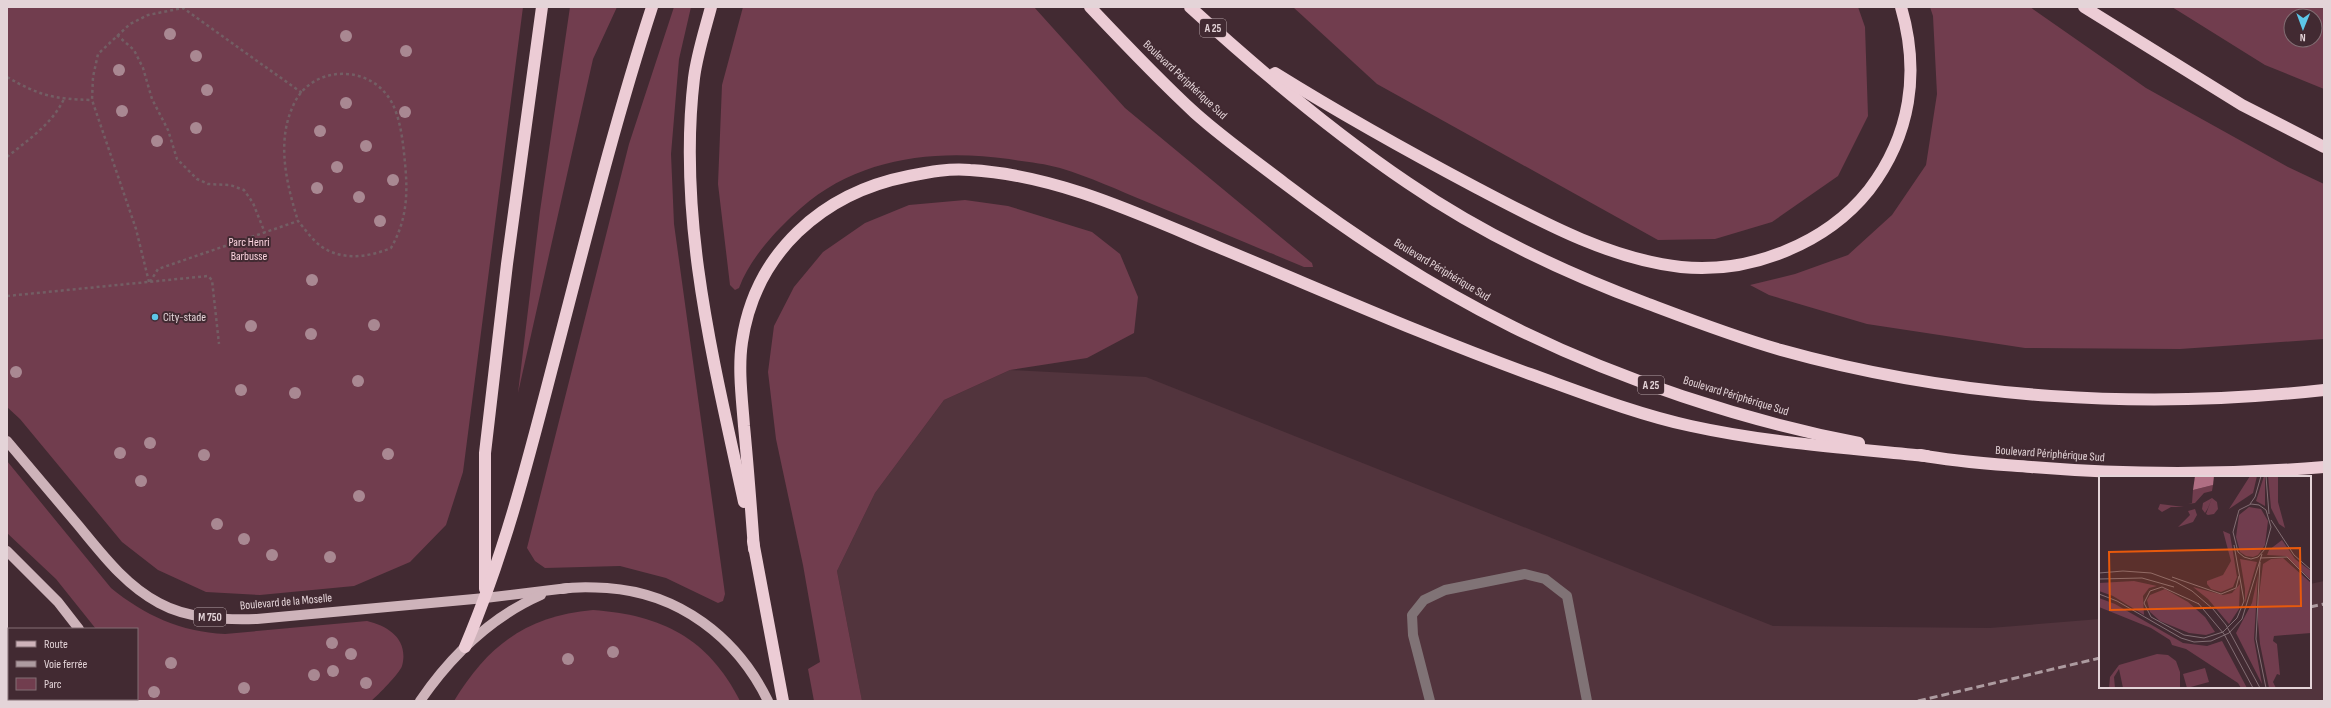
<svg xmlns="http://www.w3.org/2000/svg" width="2331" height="708" viewBox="0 0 2331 708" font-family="'Sofia Sans Condensed',sans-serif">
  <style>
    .built { fill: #52343d }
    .green { fill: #713d4e; fill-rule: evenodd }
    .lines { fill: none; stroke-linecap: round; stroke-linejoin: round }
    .path { stroke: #735e64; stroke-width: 2.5; stroke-dasharray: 3 3; stroke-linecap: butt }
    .minor { stroke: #807376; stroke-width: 10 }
    .major { stroke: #ceb3ba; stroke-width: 10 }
    .highway { stroke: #ecccd5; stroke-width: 12 }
    .rail { stroke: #ad9ba0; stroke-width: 3; stroke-dasharray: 8 4; stroke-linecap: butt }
    .tree { fill: #a98892 }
    .poi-dot { fill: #5dc7e8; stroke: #422a32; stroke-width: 1.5 }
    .labels { text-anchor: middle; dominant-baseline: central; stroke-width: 4; stroke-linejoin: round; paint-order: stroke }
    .shield { fill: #422a32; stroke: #b3a1a6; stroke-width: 1 }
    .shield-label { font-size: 11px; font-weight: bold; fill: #e4d4d8 }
    .street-label { font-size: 12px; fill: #e4d4d8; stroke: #422a32 }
    .park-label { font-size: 12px; fill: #fdd5e0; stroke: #422a32 }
    .poi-label { font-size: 12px; fill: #e4d4d8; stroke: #422a32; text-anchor: start }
    .inset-road { fill: none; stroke: #836e74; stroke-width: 1 }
    .view { fill: #e8590c; fill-opacity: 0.15; stroke: #e8590c; stroke-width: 2 }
    .inset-edge { fill: none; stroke: #e4d4d8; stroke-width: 2 }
  </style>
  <rect width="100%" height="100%" fill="#422a32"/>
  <path class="built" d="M1010,370l136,7 627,249 217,2 110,-9v68h210v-103l14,-3v120h-1462l-25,-130 38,-78 69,-93z"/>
  <g class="green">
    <path d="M7,7h516l-60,465 -17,53 -36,37 -56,24 -94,9 -54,-3 -48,-22 -36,-28 -102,-123 -13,-12z"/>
    <path d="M570,7h47l-24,52 -75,334 22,-182z"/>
    <path d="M674,7h17l-12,52 -8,95 3,70 51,370 -2,7 -5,2 -52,-25 -46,-12 -75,2 -10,-7 -8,-13 102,-404z"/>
    <path d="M743,7h291l91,101 187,155 1,4h-9c-53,-22 -105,-44 -157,-65 -29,-12 -57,-25 -87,-34 -16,-5 -34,-6 -51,-9 -73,-10 -150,-2 -208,49 -24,21 -51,50 -62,80l-4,2 -5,-5 -12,-101 4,-99z"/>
    <path d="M1293,7h565l7,20 3,89 -30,60 -66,46 -57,17 -57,1 -281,-156z"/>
    <path d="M1930,7h100l116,81 142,79 36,17v155l-144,10 -155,-1 -158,-24 -98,-29 -19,-10 45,-11 53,-19 44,-40 34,-50 11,-71 -4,-78z"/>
    <path d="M2172,7h152v82l-59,-24zM2291,16h24v24h-24z"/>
    <path d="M965,200l43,6 84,26 28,22 18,43 -4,36 -47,25 -77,12 -66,30 -69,93 -38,78 25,130h-48l-6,-32 12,-7 -17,-97 -27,-126 -8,-67 6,-46 20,-39 29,-35 42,-29 44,-18z"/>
    <path d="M7,461l104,127c33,27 70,44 114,46l142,-13c22,5 42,19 35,45 -3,8 -24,29 -31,35h-233l-1,-72h-41l-40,-50 -49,-46z"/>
    <path d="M593,610c69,5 115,28 147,91h-286c34,-56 73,-85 139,-91z"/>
  </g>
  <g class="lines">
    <g class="path">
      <path d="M117,35l17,15 9,18 9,31 16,31 9,29 20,20 11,5 22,1 14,5 9,13 12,30"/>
      <path d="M7,77c33,19 47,22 85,23"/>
      <path d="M7,157c21,-17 45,-33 57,-58"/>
      <path d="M149,282l-13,-53 -44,-129 1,-23 5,-23 32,-30 18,-9 35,-7 119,85"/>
      <path d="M150,282l8,-13 140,-48c7,8 15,20 24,26 21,14 47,10 69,1 16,-28 17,-54 14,-85 -2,-20 -4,-44 -14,-62 -22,-38 -81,-36 -98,5 -17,37 -6,79 5,115"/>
      <path d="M7,296l201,-20 4,4 7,64"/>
    </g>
    <path class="minor" d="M1430,701l-17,-66 -1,-20 12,-15 21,-10 80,-16 20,5 22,17 20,105"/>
    <g class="major">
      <path d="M7,441c24,28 47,56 71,84 24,29 47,60 81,78 29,16 66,17 98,16l228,-21 83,-10"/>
      <path d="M7,551l51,51 21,27"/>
      <path d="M562,589c15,-3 30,-2 45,-1 72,5 130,49 161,113"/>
      <path d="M121,699l1,2"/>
      <path d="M420,701c31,-45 71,-84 121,-106"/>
    </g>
    <g class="highway">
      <path d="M711,7c-6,23 -14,47 -17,71 -17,142 20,285 50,424"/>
      <path d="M1090,7c34,36 68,72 105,106 28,25 59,47 89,70 71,54 148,104 229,144 107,53 229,93 346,116"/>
      <path d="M1190,7c69,63 141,124 218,176 73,50 155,89 238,120 45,17 89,34 135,47 175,49 363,60 543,40"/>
      <path d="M2084,7l158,98 82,42"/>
      <path d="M1275,73c66,41 134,79 202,115 63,33 132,71 204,79 69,7 145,-23 188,-77 42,-55 51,-118 32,-183"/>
      <path d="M1920,455c36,7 74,9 111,12 98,8 195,8 293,0"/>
      <path d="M753,541l30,160"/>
      <path d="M754,549c-3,-41 -6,-82 -10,-123 -2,-27 -6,-57 -2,-84 13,-89 80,-149 167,-166 20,-4 41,-8 61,-6 87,5 169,44 248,77 104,43 207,89 312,127 53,19 106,40 161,52 77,17 157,22 236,30"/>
      <path d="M485,589v-136l22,-189 35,-257"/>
      <path d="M465,647c38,-89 62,-182 86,-275 32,-122 62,-245 101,-365"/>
    </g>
    <g class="rail">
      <path d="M2310,607l14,-3"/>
      <path d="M1918,701l182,-43"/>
    </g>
  </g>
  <g class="tree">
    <circle cx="170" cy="34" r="6"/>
    <circle cx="346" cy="36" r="6"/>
    <circle cx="406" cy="51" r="6"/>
    <circle cx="196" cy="56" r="6"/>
    <circle cx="119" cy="70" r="6"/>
    <circle cx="207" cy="90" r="6"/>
    <circle cx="346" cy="103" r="6"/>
    <circle cx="122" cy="111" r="6"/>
    <circle cx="405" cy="112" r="6"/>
    <circle cx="196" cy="128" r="6"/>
    <circle cx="320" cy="131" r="6"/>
    <circle cx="157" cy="141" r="6"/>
    <circle cx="366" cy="146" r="6"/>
    <circle cx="337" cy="167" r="6"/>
    <circle cx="393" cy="180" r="6"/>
    <circle cx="317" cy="188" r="6"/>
    <circle cx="359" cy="197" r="6"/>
    <circle cx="380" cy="221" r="6"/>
    <circle cx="312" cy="280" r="6"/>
    <circle cx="374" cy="325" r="6"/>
    <circle cx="251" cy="326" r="6"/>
    <circle cx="311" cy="334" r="6"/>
    <circle cx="16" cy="372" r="6"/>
    <circle cx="358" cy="381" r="6"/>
    <circle cx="241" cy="390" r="6"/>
    <circle cx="295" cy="393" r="6"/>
    <circle cx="150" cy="443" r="6"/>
    <circle cx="120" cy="453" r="6"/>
    <circle cx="388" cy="454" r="6"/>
    <circle cx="204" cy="455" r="6"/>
    <circle cx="141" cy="481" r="6"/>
    <circle cx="359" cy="496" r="6"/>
    <circle cx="217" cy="524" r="6"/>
    <circle cx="244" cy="539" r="6"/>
    <circle cx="272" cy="555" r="6"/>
    <circle cx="330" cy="557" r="6"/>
    <circle cx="332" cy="643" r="6"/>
    <circle cx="613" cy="652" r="6"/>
    <circle cx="351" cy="654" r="6"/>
    <circle cx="568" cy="659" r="6"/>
    <circle cx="171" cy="663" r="6"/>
    <circle cx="333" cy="671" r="6"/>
    <circle cx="314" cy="675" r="6"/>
    <circle cx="366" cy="683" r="6"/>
    <circle cx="244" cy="688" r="6"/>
    <circle cx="154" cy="692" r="6"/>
  </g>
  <circle class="poi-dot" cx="155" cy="317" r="4"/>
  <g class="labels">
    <g class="shield">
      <rect x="1200" y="19" width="26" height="18" rx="3"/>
      <rect x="1638" y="376" width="26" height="18" rx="3"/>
      <rect x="194" y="608" width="32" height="18" rx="3"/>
    </g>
    <g class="shield-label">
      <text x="1213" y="28">A 25</text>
      <text x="1651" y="385">A 25</text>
      <text x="210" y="617">M 750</text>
    </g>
    <g class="street-label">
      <text transform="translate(1185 80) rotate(43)">Boulevard Périphérique Sud</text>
      <text transform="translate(1442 270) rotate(31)">Boulevard Périphérique Sud</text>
      <text transform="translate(1736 396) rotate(17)">Boulevard Périphérique Sud</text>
      <text transform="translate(2050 454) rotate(4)">Boulevard Périphérique Sud</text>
      <text transform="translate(286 602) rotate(-5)">Boulevard de la Moselle</text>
    </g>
    <g class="park-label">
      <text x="249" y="242">Parc Henri<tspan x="249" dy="14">Barbusse</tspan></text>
    </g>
    <g class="poi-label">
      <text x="163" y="317">City-stade</text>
    </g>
  </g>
  <g transform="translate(2099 476)">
    <rect width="212" height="212" fill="#422a32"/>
    <path d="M151,0h7l-4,17 -24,16zM165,0h1v30l-9,-5zM169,0h10v26l7,26 -6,-4 -8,-16zM114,9l-1,6 -8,2 -9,10 -7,1 4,-1 1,-13zM113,22l5,4 1,7 -4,5 -6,1 -2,-1zM113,22l-4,10 -3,5 -3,-4 1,-6zM61,28l24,3h1h-14l-9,5 -4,-3zM150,31l12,2 7,12 -3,24 -7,10 -5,2 -7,-1 -6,-4 -4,-15 3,-22zM96,33l2,6 -4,7 -15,5 12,-12 -2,-4zM124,55l7,3 7,43 -4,10 -12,5 -10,-3 -4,-5v-3l16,-6 8,-14zM183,64l13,19 16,12v9l-25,-24 -19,-1 2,-5zM184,82l28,25v50l-37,3 -1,5 4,3 3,31 -3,-1 -4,8 3,6h-7l-9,-44 -3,-33 6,-47 8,-5zM141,83l17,3 -12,41v-14zM159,99l-4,64 8,45 -26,-51 16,-30zM35,105l23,5 -8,2 -6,8 1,19 -31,-19 -14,-5v-8zM141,108l-1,25 -10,15 -21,-25 -15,-12 30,8 9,-2zM66,113l23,13 17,15 10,15 -9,3 -17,-2 -29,-12 -10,-9 -3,-12 3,-5zM0,122l16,6 68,39 24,3 15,-5 25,47h-6l-3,-5 -52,-34 -14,-4 -2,-5 -19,-12 -52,-21zM58,178l11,1 8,6 4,11v16h-57l-4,-19 -5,8 1,11h-6l1,-11 9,-12zM106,192l4,14 -22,6 -4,-14z" fill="#713d4e"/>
    <path d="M96,0h19l-1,9 -20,5z" fill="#b06e83"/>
    <path class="inset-road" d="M167,0l3,38M151,28l5,-7 6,-21M152,28l8,1 7,5 5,17 -6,22 -7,8 -7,2 -7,-2 -6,-5 -5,-20 6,-22zM172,44l23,35 17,15M161,82l27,-1 24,24M161,86l-4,77 10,49M0,97l24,-2 28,2 25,9 16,9 21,18 13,16 34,63M73,101l49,17 15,-6 3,-12M0,103l43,-1 32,9M0,118l18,7 64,37 13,4 17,-1 18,-8 13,-14 20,-65M99,127l26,31 29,54M100,128l-37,-17 -12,4 -6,12 7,14 33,18 20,3 19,-6 14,-14 7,-17 -10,-56"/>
    <path class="view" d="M201,72l1,58 -191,4 -1,-58z"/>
    <rect width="212" height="212" class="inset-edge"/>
  </g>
  <rect width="2331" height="708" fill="none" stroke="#e4d4d8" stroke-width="16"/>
  <rect x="8" y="628" width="130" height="72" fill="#422a32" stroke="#836e74"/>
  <rect x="16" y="641" width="20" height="6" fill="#ceb3ba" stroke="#836e74"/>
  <text x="44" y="648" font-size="12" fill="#e4d4d8">Route</text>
  <rect x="16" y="661" width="20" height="6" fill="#ad9ba0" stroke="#836e74"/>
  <text x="44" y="668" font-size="12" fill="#e4d4d8">Voie ferrée</text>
  <rect x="16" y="678" width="20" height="12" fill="#713d4e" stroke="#836e74"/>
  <text x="44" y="688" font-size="12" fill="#e4d4d8">Parc</text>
  <g transform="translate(2303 28) rotate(181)"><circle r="19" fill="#422a32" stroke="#836e74"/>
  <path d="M0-3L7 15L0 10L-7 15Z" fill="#5dc7e8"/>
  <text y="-6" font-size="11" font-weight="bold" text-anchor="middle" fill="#e4d4d8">N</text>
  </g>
</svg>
